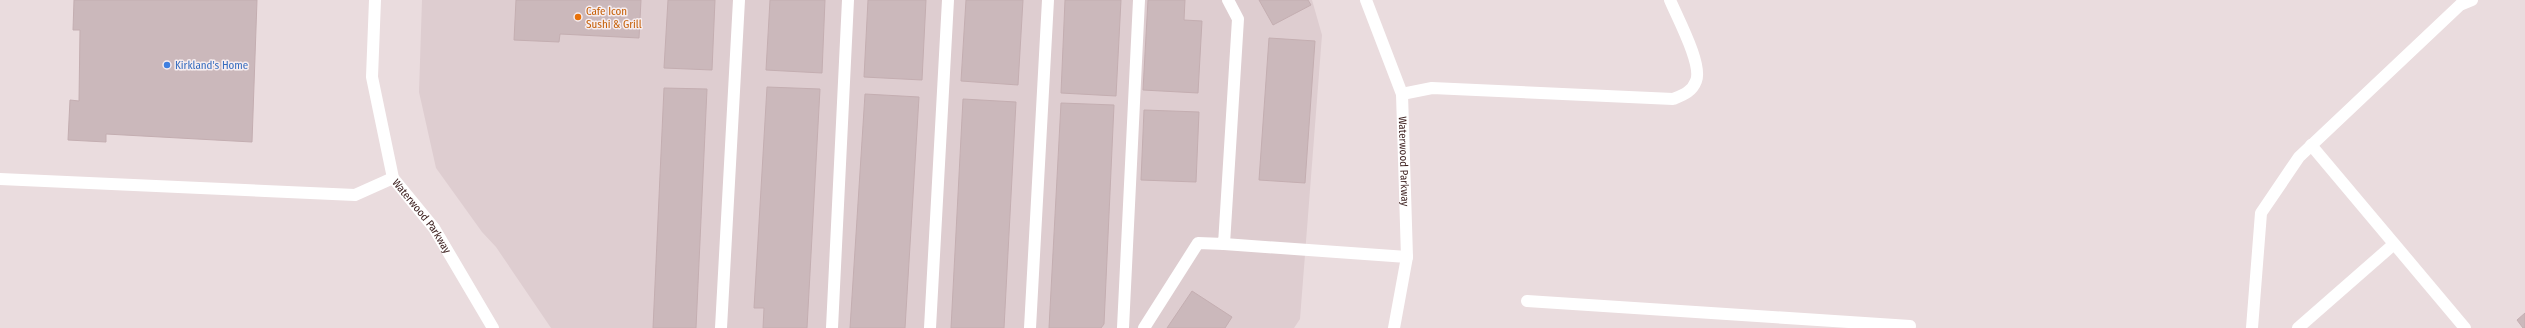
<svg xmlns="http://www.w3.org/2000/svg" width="2525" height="328" viewBox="0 0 2525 328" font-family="'Fira Sans Condensed',sans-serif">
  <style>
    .built { fill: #decdd0 }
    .building { fill: #cbb8bb; stroke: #c4aeb1 }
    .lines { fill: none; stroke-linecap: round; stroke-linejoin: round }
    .lane { stroke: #fff; stroke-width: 12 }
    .street { stroke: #fff; stroke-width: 12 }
    .food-dot { fill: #e8710a; stroke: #f7edef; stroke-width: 1.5 }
    .shop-dot { fill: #3f7fe0; stroke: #f7edef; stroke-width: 1.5 }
    .labels { text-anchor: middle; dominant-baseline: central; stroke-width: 3; stroke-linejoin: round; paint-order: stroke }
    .food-label { font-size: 11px; fill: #c56008; stroke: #f7edef; text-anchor: start }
    .shop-label { font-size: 11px; fill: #366cbe; stroke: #f7edef; text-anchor: start }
    .street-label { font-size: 11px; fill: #3b1e1d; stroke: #f7edef }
  </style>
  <rect width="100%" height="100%" fill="#eadcde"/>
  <path class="built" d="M422,0h890l10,35 -22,284 -6,9h-743l-55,-81 -14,-15 -46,-64 -17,-76z"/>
  <g class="building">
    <path d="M74,0h183l-5,142 -146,-8v8l-38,-2 2,-40 9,1 1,-71h-7z"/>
    <path d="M516,0h125l-2,38 -79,-4 -1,8 -45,-2z"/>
    <path d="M668,0h47l-3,70 -48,-2z"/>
    <path d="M770,0h55l-3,73 -56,-3z"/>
    <path d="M868,0h58l-4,80 -58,-3z"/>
    <path d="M966,0h57l-5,85 -57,-4z"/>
    <path d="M1065,0h56l-5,96 -55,-3z"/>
    <path d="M1148,0h37l-1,20 18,1 -4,72 -55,-3z"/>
    <path d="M1259,0h49l3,5 -38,20z"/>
    <path d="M1269,38l46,3 -10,142 -46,-3z"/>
    <path d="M767,87l53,2 -13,239h-44l1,-20h-10z"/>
    <path d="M664,88l43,1 -11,239h-43z"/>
    <path d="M865,94l54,3 -14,231h-55z"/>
    <path d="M963,99l53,3 -12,226h-53z"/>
    <path d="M1061,103l53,2 -10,219 -3,4h-52z"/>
    <path d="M1144,110l55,2 -3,70 -55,-2z"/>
    <path d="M1192,291l40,26 -7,11h-58z"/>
    <path d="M2525,313v15h-2l-6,-8z"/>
  </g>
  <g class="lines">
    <g class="lane">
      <path d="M1402,94l30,-6 241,11c10,-4 19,-7 23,-18 7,-16 -19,-64 -26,-81"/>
      <path d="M2311,145l154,183"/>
      <path d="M0,179l355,16 38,-17"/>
      <path d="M1224,244l183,13"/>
      <path d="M1527,301l383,25"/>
      <path d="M721,328l18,-328"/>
      <path d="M832,328l16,-328"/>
      <path d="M930,328l18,-328"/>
      <path d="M1030,328l18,-328"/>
      <path d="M1123,328l16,-328"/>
      <path d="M1144,328l54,-85 26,1 14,-225 -10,-19"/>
      <path d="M2252,328l9,-115 38,-56 161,-152 12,-5"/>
      <path d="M2298,328l96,-84"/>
    </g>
    <g class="street">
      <path id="s1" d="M375,0l-3,77 21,101 41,50 59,100"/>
      <path id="s2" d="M1366,0l36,94 5,163 -13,71"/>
    </g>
  </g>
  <circle class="food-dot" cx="578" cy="17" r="4"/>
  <circle class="shop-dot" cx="167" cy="65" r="4"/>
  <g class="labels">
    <g class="food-label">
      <text x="586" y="11">Cafe Icon<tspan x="586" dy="13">Sushi &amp; Grill</tspan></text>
    </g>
    <g class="shop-label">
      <text x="175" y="65">Kirkland's Home</text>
    </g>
    <g class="street-label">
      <text stroke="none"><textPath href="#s2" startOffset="168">Waterwood Parkway</textPath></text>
      <text stroke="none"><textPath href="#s1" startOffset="228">Waterwood Parkway</textPath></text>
    </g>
  </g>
</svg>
